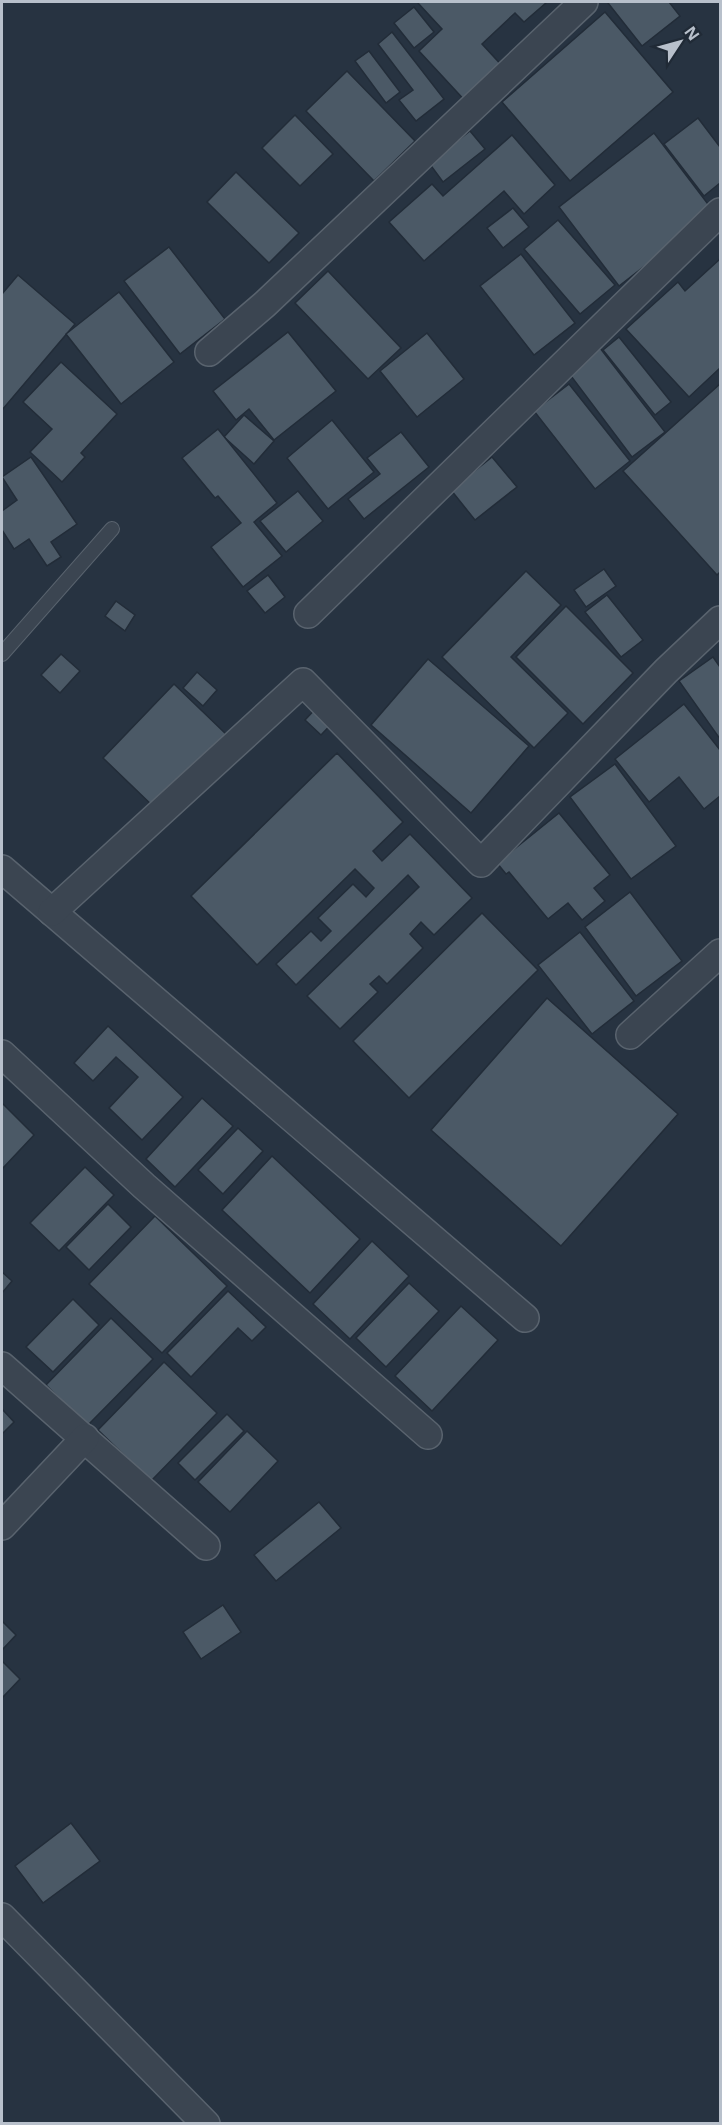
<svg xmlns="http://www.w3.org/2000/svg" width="722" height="2125" viewBox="0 0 722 2125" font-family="'Noto Sans',sans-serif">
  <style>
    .building { fill: #4b5966; stroke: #222c38; stroke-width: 1.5 }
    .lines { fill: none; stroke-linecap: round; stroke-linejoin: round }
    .lane-casing { stroke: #59636e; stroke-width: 16 }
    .street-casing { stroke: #59636e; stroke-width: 30 }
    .lane { stroke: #3b4551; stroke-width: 14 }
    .street { stroke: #3b4551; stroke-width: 27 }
  </style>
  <rect width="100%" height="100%" fill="#273341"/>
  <g class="building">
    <path d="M419,2h128l-23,20 -9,-9 -33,31 24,26 -37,35 -50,-54 23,-22 -24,-26z"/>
    <path d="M610,2h59l11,14 -38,30 -34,-43z"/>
    <path d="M414,7l20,25 -20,16 -20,-25z"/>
    <path d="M605,12l68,80 -103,89 -68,-79z"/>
    <path d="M392,32l52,67 -28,22 -17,-21 14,-10 -35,-46z"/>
    <path d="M369,51l31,41 -14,11 -31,-42z"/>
    <path d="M347,71l68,70 -41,40 -68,-70z"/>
    <path d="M295,115l38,39 -33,32 -38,-38z"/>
    <path d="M698,118l22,29v36l-16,13 -40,-52z"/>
    <path d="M470,131l15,18 -42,33 -14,-19z"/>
    <path d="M654,133l60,79 -95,74 -60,-79z"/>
    <path d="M512,135l43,50 -31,29 -20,-23 -80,70 -35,-39 43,-38 11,12z"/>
    <path d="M236,172l63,61 -30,30 -62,-61z"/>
    <path d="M513,208l16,19 -26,21 -16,-20z"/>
    <path d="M558,220l57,65 -35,29 -56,-65z"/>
    <path d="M169,247l56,72 -45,35 -56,-73z"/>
    <path d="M521,254l54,69 -41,32 -54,-69z"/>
    <path d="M720,259v109l-31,29 -63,-68 52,-47 7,9z"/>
    <path d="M328,271l73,77 -33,31 -73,-76z"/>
    <path d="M18,275l57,49 -73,86v-116z"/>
    <path d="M119,292l55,70 -53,42 -55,-70z"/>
    <path d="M288,332l48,59 -62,49 -25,-31 -13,11 -23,-29z"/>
    <path d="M427,333l37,46 -47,38 -37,-46z"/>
    <path d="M619,337l52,65 -16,13 -52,-65z"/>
    <path d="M600,348l65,84 -33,25 -64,-85z"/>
    <path d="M61,362l56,52 -36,39 4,4 -23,25 -32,-30 22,-23 -29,-27z"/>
    <path d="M569,384l61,77 -35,28 -61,-78z"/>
    <path d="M720,384v188l-3,3 -94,-104z"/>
    <path d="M244,415l30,26 -20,23 -30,-27z"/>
    <path d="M332,420l42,52 -46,37 -41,-51z"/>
    <path d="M218,429l59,74 -23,19 28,34 -39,31 -32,-40 30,-24 -23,-27 -3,2 -33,-40z"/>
    <path d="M401,432l28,35 -65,52 -16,-20 32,-25 -13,-16z"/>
    <path d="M31,457l46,67 -26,18 10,15 -14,9 -18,-27 -15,10 -12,-19v-19l15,-11 -15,-23z"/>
    <path d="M492,457l25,30 -42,33 -24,-30z"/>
    <path d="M298,491l25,30 -37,31 -26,-31z"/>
    <path d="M604,569l12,17 -30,21 -12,-17z"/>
    <path d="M526,571l35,34 -50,52 57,56 -34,35 -92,-91z"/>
    <path d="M268,575l17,22 -20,16 -18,-22z"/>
    <path d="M607,595l36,45 -22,17 -36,-45z"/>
    <path d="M116,601l19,14 -10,16 -20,-15z"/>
    <path d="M566,606l67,67 -50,51 -67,-67z"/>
    <path d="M61,654l19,17 -20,22 -19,-18z"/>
    <path d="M713,657l7,10v72l-41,-58z"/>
    <path d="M428,659l101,87 -58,67 -100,-88z"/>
    <path d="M197,672l20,18 -14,16 -20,-18z"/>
    <path d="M174,684l54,52 -71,74 -54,-52z"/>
    <path d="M321,703l16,15 -16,17 -16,-15z"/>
    <path d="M684,704l36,46v46l-16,13 -25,-32 -30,25 -34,-43z"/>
    <path d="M337,753l66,69 -30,29 9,10 28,-27 62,64 -38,37 -13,-13 -11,12 13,14 -36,36 -8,-8 -9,8 8,8 -38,37 -33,-33 112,-109 -11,-12 -112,110 -20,-21 35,-33 10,10 10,-10 -13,-13 35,-34 13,13 8,-9 -19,-19 -98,96 -66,-69z"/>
    <path d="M615,764l61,82 -45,33 -61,-82z"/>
    <path d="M559,813l51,62 -16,13 11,13 -23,19 -14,-17 -20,16 -39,-47 -3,2 -9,-11z"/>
    <path d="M630,892l52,69 -46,35 -51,-69z"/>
    <path d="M482,913l56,57 -129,128 -56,-57z"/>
    <path d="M580,932l54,69 -42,33 -54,-69z"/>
    <path d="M547,998l131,116 -117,132 -130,-116z"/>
    <path d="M108,1026l75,71 -41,43 -33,-32 29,-31 -22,-20 -23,24 -19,-18z"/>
    <path d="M202,1098l31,28 -58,61 -29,-28z"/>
    <path d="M2,1103l32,32 -32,34z"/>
    <path d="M238,1128l25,23 -40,43 -25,-24z"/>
    <path d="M272,1156l88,83 -50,54 -88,-83z"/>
    <path d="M85,1167l29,28 -55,56 -29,-28z"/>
    <path d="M108,1204l23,23 -42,43 -23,-23z"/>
    <path d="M155,1216l72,70 -65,67 -73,-69z"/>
    <path d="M372,1241l37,35 -59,63 -37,-35z"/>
    <path d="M2,1272l10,9 -10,12z"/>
    <path d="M409,1283l30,28 -53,56 -30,-29z"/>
    <path d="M228,1291l38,36 -14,14 -14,-13 -47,49 -24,-24z"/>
    <path d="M73,1299l26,26 -46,47 -27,-25z"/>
    <path d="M461,1306l37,34 -66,71 -37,-35z"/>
    <path d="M111,1318l42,41 -66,67 -41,-41z"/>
    <path d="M164,1362l53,51 -66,68 -53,-51z"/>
    <path d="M2,1409l12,13 -12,12z"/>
    <path d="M227,1414l17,17 -49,49 -17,-17z"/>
    <path d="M247,1431l31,30 -48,51 -32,-30z"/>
    <path d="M319,1502l22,26 -65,53 -22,-26z"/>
    <path d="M223,1605l18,27 -40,27 -18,-27z"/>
    <path d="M2,1621l14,14 -14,15z"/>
    <path d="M2,1661l18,18 -18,19z"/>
    <path d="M71,1823l29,38 -57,42 -28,-37z"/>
  </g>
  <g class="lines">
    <g class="lane-casing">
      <path id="lane" d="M2,654l110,-125"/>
    </g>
    <g class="street-casing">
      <g id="street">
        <path d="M209,352l56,-48 319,-302"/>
        <path d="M308,614l412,-402"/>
        <path d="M2,869l523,449"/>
        <path d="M52,912l251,-230 178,181 185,-192 54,-51"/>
        <path d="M630,1035l90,-82"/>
        <path d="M2,1054l142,132 284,249"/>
        <path d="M2,1366l204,180"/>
        <path d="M2,1526l83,-88"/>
        <path d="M2,1917l204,207"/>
      </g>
    </g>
    <use href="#lane" class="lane"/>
    <use href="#street" class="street"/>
  </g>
  <rect width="722" height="2125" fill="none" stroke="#b8c0cb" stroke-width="6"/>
  <g transform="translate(680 42) rotate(54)" stroke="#202a36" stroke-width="4.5" paint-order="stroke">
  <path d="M0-4.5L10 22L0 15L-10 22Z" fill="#b8c0cb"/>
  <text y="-9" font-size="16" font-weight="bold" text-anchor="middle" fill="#b8c0cb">N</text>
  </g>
</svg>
